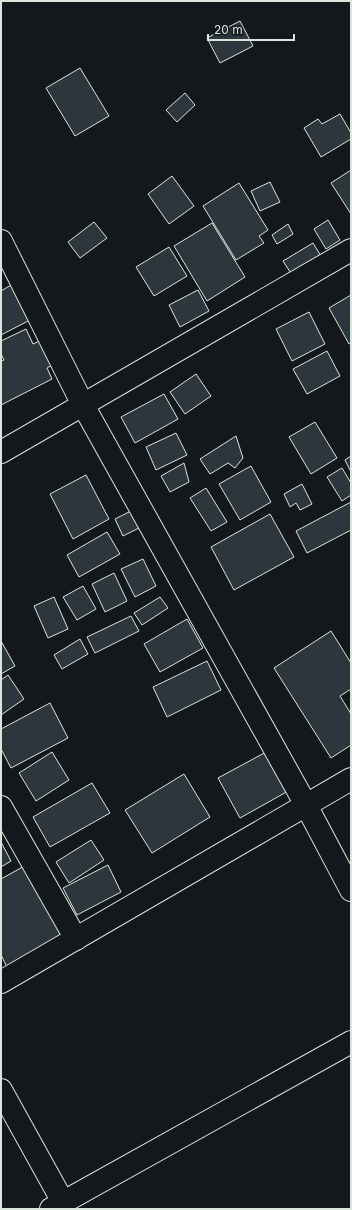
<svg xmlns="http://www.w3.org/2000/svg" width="352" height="1210" viewBox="0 0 352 1210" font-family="Inter,sans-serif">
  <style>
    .building { fill: #2c363c; stroke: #d8e6dc }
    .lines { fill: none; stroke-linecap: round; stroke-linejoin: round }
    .minor-casing { stroke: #d8e6dc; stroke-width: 24 }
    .minor { stroke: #14181c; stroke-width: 22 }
  </style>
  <rect width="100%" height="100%" fill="#14181c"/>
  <g class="building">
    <path d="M240,21l13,25 -33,17 -13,-25z"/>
    <path d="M80,68l29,48 -34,20 -29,-48z"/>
    <path d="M185,93l10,12 -18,17 -11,-12z"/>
    <path d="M340,114l11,19v6l-30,18 -17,-29 14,-9 4,5z"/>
    <path d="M351,170v44l-20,-31z"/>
    <path d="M172,176l22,30 -25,18 -21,-30z"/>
    <path d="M270,182l10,20 -20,9 -9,-20z"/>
    <path d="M239,183l29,47 -9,6 5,7 -28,17 -33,-54z"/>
    <path d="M328,220l12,20 -14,9 -12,-20z"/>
    <path d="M94,222l13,16 -27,20 -12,-16z"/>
    <path d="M212,223l33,54 -38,24 -33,-55z"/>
    <path d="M288,224l5,10 -16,10 -5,-9z"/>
    <path d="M313,243l11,18 -30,17 -11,-17z"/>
    <path d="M169,247l18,29 -33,20 -18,-29z"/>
    <path d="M11,285l19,35 -29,15v-44z"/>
    <path d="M198,290l11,21 -29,16 -11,-22z"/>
    <path d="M351,295v48l-2,1 -20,-36z"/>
    <path d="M309,312l16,32 -33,17 -16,-32z"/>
    <path d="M26,329l7,15 11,-5 12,24 -9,5 5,11 -51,26v-44l3,-1 -3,-6v-13z"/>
    <path d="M327,351l13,25 -33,18 -14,-25z"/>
    <path d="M196,374l15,22 -26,18 -15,-22z"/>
    <path d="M164,394l14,25 -43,24 -14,-26z"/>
    <path d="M315,422l22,36 -26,16 -22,-37z"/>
    <path d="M176,433l11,22 -31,15 -10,-23z"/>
    <path d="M236,436l7,22 -8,10 -7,-5 -18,11 -10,-15z"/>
    <path d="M351,456v16l-6,-12z"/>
    <path d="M184,463l5,19 -19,10 -9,-16z"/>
    <path d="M251,466l20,36 -31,18 -21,-36z"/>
    <path d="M342,468l9,15v12l-9,6 -15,-24z"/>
    <path d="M86,475l23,44 -36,20 -23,-45z"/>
    <path d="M302,484l10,20 -12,6 -4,-7 -6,4 -6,-13z"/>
    <path d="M206,488l21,34 -16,9 -21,-33z"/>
    <path d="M351,502v28l-44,23 -11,-22z"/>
    <path d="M137,508l4,19 -18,9 -8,-17z"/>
    <path d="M270,514l24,43 -60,33 -23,-43z"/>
    <path d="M107,532l13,22 -41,23 -12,-22z"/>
    <path d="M143,559l13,27 -21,11 -14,-28z"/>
    <path d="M114,573l13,28 -22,11 -13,-28z"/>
    <path d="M83,586l13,23 -19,11 -14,-23z"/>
    <path d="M54,597l14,32 -20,9 -14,-32z"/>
    <path d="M160,597l8,11 -26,17 -8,-12z"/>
    <path d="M131,616l8,15 -44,22 -8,-16z"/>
    <path d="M187,619l16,29 -43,24 -16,-28z"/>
    <path d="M331,631l20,32v26l-11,7 11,18v31l-20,13 -57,-90z"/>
    <path d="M80,639l8,15 -26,15 -8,-14z"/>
    <path d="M1,641l14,25 -14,8z"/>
    <path d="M207,661l14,29 -54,27 -14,-30z"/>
    <path d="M8,675l16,24 -23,16v-35z"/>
    <path d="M50,703l18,35 -57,30 -10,-19v-20z"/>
    <path d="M268,751l22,39 -50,28 -22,-40z"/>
    <path d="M52,752l17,28 -33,21 -17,-28z"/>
    <path d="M184,774l26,43 -58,36 -27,-43z"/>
    <path d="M92,783l18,30 -60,34 -17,-30z"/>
    <path d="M91,840l13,20 -35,23 -13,-21z"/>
    <path d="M1,842l10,19 -10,6z"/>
    <path d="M28,864l40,71 -60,34 -7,-14v-76z"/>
    <path d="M108,865l13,27 -44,23 -14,-27z"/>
  </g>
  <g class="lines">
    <g class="minor-casing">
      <g id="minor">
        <path d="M1,241l82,164 223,400 45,85"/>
        <path d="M1,452l350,-202"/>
        <path d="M1,807l75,132"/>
        <path d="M1,982l350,-203"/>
        <path d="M1,1090l62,112"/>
        <path d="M51,1209l300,-167"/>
      </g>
    </g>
    <use href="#minor" class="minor"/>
  </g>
  <rect width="352" height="1210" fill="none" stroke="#d8e6dc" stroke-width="4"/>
  <path d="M208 34v6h86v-6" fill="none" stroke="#d8e6dc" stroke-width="2"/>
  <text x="214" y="34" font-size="12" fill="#d8e6dc" stroke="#14181c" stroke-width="3" paint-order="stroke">20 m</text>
</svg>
